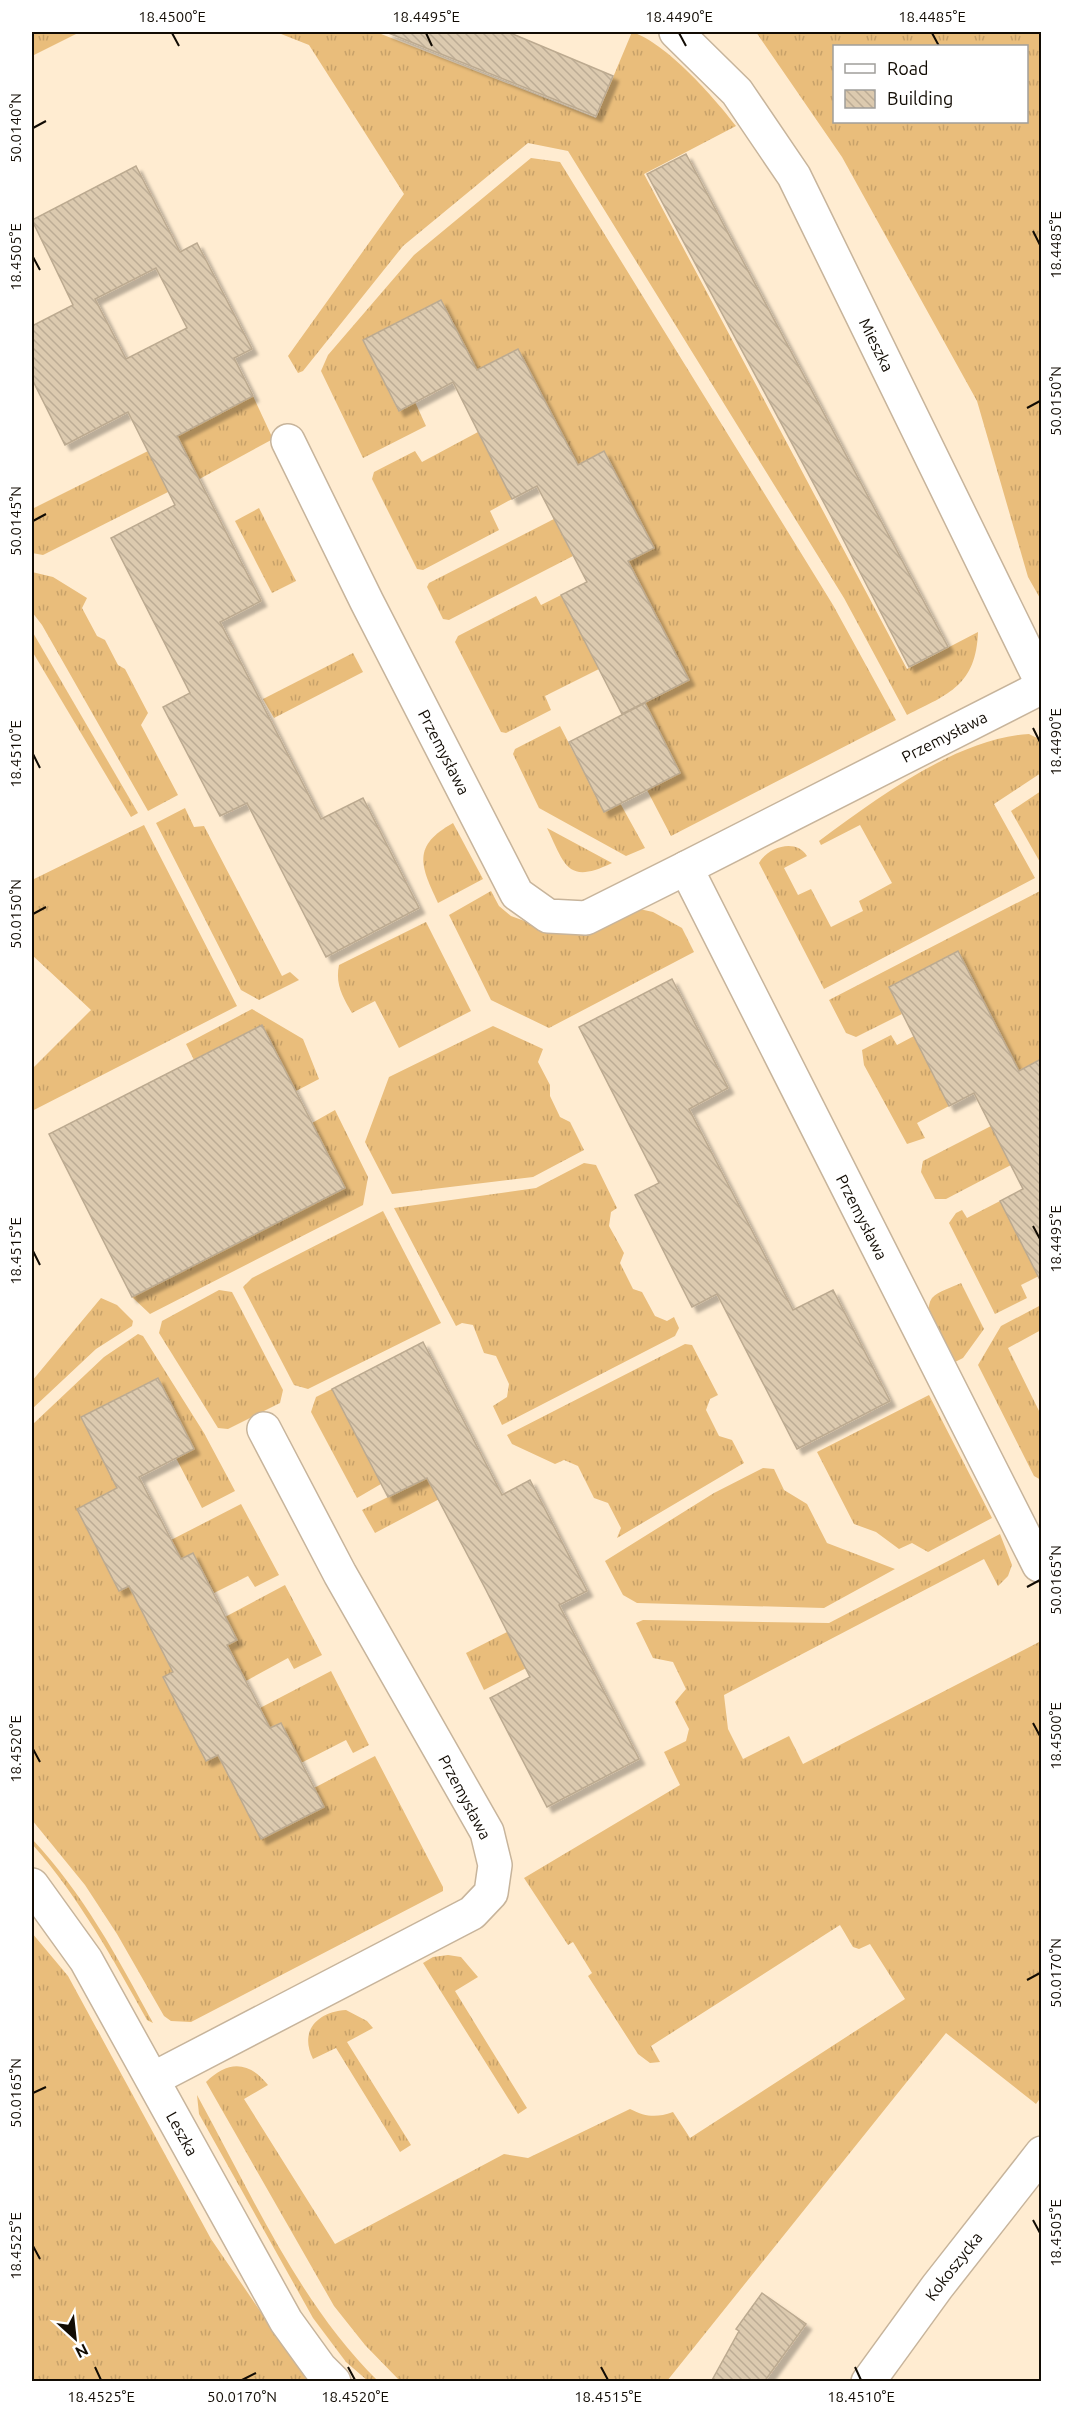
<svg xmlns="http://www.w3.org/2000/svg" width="1073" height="2413" viewBox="0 0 1073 2413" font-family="Ubuntu,sans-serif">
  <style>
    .grass { fill: url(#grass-tufts); fill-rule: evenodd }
    .building { fill: url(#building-back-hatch); stroke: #bcaa90; stroke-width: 1.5; fill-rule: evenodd; filter: url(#shadow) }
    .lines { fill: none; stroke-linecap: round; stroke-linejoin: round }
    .minor-casing { stroke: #c7b49b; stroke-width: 36 }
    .tertiary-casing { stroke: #c7b49b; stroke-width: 36 }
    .minor { stroke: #fff; stroke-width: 33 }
    .tertiary { stroke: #fff; stroke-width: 33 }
    .ticks { fill: none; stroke: #120c04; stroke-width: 2 }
    .labels { text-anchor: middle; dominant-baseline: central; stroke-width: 4.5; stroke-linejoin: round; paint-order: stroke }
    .street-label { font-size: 16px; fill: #120c04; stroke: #fff }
    .neatline { fill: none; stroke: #120c04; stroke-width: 2 }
    .ticks-label { font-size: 15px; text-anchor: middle; fill: #120c04 }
  </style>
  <defs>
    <pattern id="grass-tufts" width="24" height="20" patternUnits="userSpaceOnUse" patternTransform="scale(1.5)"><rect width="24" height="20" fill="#e9bd7b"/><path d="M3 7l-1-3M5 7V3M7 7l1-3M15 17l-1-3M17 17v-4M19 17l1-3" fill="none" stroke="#c7a169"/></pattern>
    <pattern id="building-back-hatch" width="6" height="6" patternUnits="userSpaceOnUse" patternTransform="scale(1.5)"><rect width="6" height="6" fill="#dccaaf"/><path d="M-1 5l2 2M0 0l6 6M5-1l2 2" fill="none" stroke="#bcac95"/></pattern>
    <filter id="shadow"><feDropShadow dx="5.5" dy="5.5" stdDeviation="1.5" flood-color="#0004"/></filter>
  </defs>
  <rect width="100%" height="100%" fill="#ffecd1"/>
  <g class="grass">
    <path d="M32,32h48l-48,24z"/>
    <path d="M276,32h100l220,86 36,-86c33,10 83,66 104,94l-92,48 263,495 71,-37c-2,53 -29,62 -71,83l-63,-117 -276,-447 -40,-8 -125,103 -100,125 -5,2 -10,-17 116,-162 -95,-149z"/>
    <path d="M756,32h285v568l-13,-23 -51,-176 -135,-244zM834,46h192v76h-192z"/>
    <path d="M531,158l29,4 273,443 63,115 -225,116 -24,-46 33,-17 -35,-70 44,-23 -61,-119 26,-13 -50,-96 -26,13 -60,-116 -41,21 -36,-69 -78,39 35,70 17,-8 11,24 -63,32 -42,-87 7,-16 86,-100z"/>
    <path d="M253,396l20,43 -79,43 -29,-40z"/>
    <path d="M478,432l34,67 -22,12 9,19 -76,40 -6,-1 -45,-90 2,-7 41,-21 7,11z"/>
    <path d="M148,451l22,40 -127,64 -11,-2v-44z"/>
    <path d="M259,508l37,73 -24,12 -37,-72z"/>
    <path d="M554,519l19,37 -124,64 -6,-1 -16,-32 2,-4z"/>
    <path d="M32,572l21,5 34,21 -5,10 15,28 8,4 13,25 7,4 23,44 -7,12 37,70 -30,16 -106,-186 -10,-13z"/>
    <path d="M561,595l38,74 -54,27 6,14 -45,23 -5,-1 -46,-90 3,-6 78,-40 5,9z"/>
    <path d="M32,631l106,182 -7,4 -99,-166z"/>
    <path d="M353,653l10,19 -89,46 -11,-19z"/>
    <path d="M560,726l44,85 16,-8 25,45 -19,8 -87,-48 -26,-54 2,-5z"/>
    <path d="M1029,734l12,6v33l-47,31 41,74 -211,111 -65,-126c9,-16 37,-25 48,-7l-23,12 14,27 13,-6 20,38 32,-16 -4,-10 33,-18 -32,-58 -39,20 -2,-4c57,-42 138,-103 210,-107z"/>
    <path d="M1041,791v73l-30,-53z"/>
    <path d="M185,808l9,19 10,-1 78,150 8,-4 9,8 -40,20 -18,-10 -85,-167z"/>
    <path d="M453,823l30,56 -45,24c-18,-38 -26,-57 15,-80z"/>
    <path d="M144,825l93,181 -205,105v-42l59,-59 -59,-55v-75z"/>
    <path d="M547,828l65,35c-45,22 -47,2 -65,-35z"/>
    <path d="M491,891l8,15 12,10 38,14 86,-22 18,4 29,16 12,24 -145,76 -58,-28 -42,-85z"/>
    <path d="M1040,891l1,168 -22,12 -61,-119 -69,35 13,27 -46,23 -10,-4 -17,-33z"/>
    <path d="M426,922l45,89 -72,37 -24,-47 -23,12c-9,-16 -17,-28 -13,-48z"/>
    <path d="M252,1009l51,30 16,40 -23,12 -34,-66 -68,35 -8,-16z"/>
    <path d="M493,1026l50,23 -5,13 12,23v11l10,21 10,5 14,28 -51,27 -141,17 -27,-52 24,-65z"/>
    <path d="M891,1035l6,10 17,-9 35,70 -32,17 8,15 -18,6 -43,-79 -2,-15z"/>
    <path d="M335,1110l33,67 -5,28 -213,109 -18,-17 213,-109 -33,-65z"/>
    <path d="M991,1126l20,39 -65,34h-11l-14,-27 2,-11z"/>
    <path d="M584,1163l12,2 21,43 -6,4 -2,14 15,27 -4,10 13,26 9,3 13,24 12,5 7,-4 5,11 -4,8 -173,89 -9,-19 14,-9 2,-13 -13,-28 -12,-3 -11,-28 -11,-2 -6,3 -62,-118 142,-20z"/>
    <path d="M1000,1201l39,75 -18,9 6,13 -32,16 -46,-91 7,-10 6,-3 5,8z"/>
    <path d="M383,1211l58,112 -133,66 -14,-4 -51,-98 9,-9z"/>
    <path d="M961,1283l23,46 -21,29 -10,5c-8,-16 -33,-48 -21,-65 6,-7 21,-11 29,-15z"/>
    <path d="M219,1290l13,2 51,98 -3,13 -52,26 -10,-1 -59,-95 3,-12z"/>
    <path d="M101,1298l16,7 16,16 -1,5 -36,23 -64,60v-28z"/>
    <path d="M1041,1305v25l-33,18 33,67v65l-7,-4 -56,-111 23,-39z"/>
    <path d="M138,1334l5,2 61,97 31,58 -33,17 -26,-50 18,-9 -36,-71 -77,39 36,71 -40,21 42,82 10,-5 44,86 -10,5 43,83 12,-5 96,33 61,-32 68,131v4l-252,131 -20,-1 -7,-5 -47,-82 -32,-49 -53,-65v-395l72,-68z"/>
    <path d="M685,1344l7,1 26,50 -8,4 -4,11 13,26 13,4 12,23 -127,75 4,-10 -13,-25 -14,-5 -16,-32 -14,-6 -9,4 -43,-20 -5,-9z"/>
    <path d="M332,1389l49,95 -24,14 -46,-86 5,-15z"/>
    <path d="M929,1395l63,123 -64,34 -16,-9 -13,6 -23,-17 -22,-8 -37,-72z"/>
    <path d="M763,1468l11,1 10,21 23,14 20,39 68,26 -71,39 -187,-5 -14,-8 -18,-34 109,-68z"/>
    <path d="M436,1473l11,22 -72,38 -13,-23z"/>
    <path d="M241,1504l38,71 -24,12 -7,-11 -34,17 -21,-39 -12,5 -10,-19z"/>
    <path d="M1000,1534l12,31 -4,11 -10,10 -14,-27 -260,136 4,34 15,30 46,-23 14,28 238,-123v456l-5,7 -90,-71 -279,348h-267l-35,-36 -31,-39 -128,-224c22,-22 43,-21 62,3l-24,14 91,145 169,-90 24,4 102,-49c16,8 26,9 43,3l17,26 215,-139 -35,-55 -11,5 -6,-2 -13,-22 -189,121 9,16 -10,1 -12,-9 -50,-78 4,-3 -19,-31 -5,3 -44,-67 156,-93 -16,-33 22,-11 3,-12 -14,-27 11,-13 -13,-27 -20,-4 -17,-35 7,-3 186,3z"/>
    <path d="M285,1585l37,70 -28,14 -6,-11 -42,23 -19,-36 -2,-28z"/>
    <path d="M515,1628l19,36 -50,26 -18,-37z"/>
    <path d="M331,1671l38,74 -16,8 -7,-13 -45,23 -20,-40 -11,5 -10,-20z"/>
    <path d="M32,1839c51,54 86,119 121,184l-6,-3c-34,-61 -68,-123 -115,-176z"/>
    <path d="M32,1933l36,43 143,263 97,142h-276z"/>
    <path d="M448,1955l13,2 17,20 -23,14 72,117 -9,6 -95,-151 10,-6z"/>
    <path d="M346,2010l21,11 6,7 -26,14 64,103 -11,7 -64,-104 -23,11c-14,-28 4,-47 33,-49z"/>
    <path d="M197,2095c54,98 101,207 181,286h-10l-22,-19 -33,-44 -114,-204z"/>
  </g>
  <g class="building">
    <path d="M386,32h122l105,44 -17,40z"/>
    <path d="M686,154l262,493 -39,20 -78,-151 -184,-342z"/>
    <path d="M136,166l44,86 17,-9 55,106 -18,9 19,38 -76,40 84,165 -41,21 101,197 42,-21 56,110 -93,49 -79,-154 -27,13 -57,-109 27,-14 -79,-155 64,-33 -47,-93 -63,33 -33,-66v-53l41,-21 -41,-85zM156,268l31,60 -61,31 -31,-60z"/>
    <path d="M441,300l36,70 41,-21 60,116 26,-14 50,97 -26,13 61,119 -67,34 -61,-119 26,-13 -50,-96 -25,13 -59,-117 -54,29 -36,-71z"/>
    <path d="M645,703l35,70 -76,39 -35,-70z"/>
    <path d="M958,951l61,120 22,-12v223l-41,-81 23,-12 -49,-96 -25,13 -60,-119z"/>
    <path d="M672,979l56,109 -39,21 57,110 47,91 40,-20 57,111 -93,48 -80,-155 -25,13 -57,-112 24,-12 -80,-156z"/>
    <path d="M262,1025l83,163 -213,109 -83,-163z"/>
    <path d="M423,1342l79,153 28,-15 57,111 -28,14 80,154 -92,48 -57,-109 40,-21 -44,-87 -59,-112 -39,19 -56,-108z"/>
    <path d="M158,1378l36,71 -55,28 42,82 12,-6 44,87 -10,5 43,83 11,-5 43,84 -63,32 -43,-84 -12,6 -43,-84 10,-5 -44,-86 -10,5 -42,-82 40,-21 -36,-71z"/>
    <path d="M762,2293l44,31 -42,58h-53l28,-51 -3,-2z"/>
  </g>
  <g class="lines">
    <g class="minor-casing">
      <g id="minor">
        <path id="s1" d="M676,32l61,60 57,84 248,507"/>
        <path id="s2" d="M288,441l79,161 150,292 31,22 38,2 100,-50"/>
        <path id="s3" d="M1039,1565l-353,-697 356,-181"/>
        <path id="s4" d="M32,1885l54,75 200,361 34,47 14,14"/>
        <path d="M153,2079l319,-166 19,-20 4,-28 -8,-33 -147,-258 -76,-145"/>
      </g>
    </g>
    <g class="tertiary-casing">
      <g id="tertiary">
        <path id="s5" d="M868,2382l69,-95 105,-134"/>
      </g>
    </g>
    <use href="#minor" class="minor"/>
    <use href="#tertiary" class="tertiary"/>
  </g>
  <path class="ticks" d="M172,33l7,13M426,33l6,13M679,33l7,13M932,33l7,13M33,128l13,-7M1033,231l7,14M33,257l7,13M1027,408l13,-7M33,521l13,-7M1033,728l7,14M33,754l7,14M33,914l13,-7M1033,1226l7,13M33,1251l7,14M1027,1587l13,-7M1033,1723l7,13M33,1749l7,13M1027,1980l13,-7M33,2093l13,-6M1033,2220l7,13M33,2246l7,13M95,2367l6,13M348,2367l7,13M601,2367l7,13M855,2367l6,13M242,2380l14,-7"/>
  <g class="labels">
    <g class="street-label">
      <text stroke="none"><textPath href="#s1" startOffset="375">Mieszka</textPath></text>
      <text stroke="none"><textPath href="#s3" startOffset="1071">Przemysława</textPath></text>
      <text stroke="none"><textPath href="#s2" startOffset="348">Przemysława</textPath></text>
      <text transform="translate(862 1217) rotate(63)">Przemysława</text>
      <text transform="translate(465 1797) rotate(62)">Przemysława</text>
      <text stroke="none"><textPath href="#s4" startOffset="291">Leszka</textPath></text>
      <text stroke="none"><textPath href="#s5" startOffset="144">Kokoszycka</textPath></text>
    </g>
  </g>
  <rect width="1073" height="2413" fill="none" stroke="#ffffff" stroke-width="66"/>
  <rect x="833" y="45" width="195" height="78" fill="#ffffff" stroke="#a09e9b" stroke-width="1.5"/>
  <rect x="845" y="64" width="30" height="9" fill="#ffffff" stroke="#a09e9b" stroke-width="1.5"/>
  <text x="887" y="75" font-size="18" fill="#120c04">Road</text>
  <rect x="845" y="90" width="30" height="18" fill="url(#building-back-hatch)" stroke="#a09e9b" stroke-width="1.5"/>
  <text x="887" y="105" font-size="18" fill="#120c04">Building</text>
  <g transform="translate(75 2338) rotate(153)" stroke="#ffffff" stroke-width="4.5" paint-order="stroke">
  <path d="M0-4.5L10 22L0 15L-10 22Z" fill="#120c04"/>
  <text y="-9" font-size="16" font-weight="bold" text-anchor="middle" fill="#120c04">N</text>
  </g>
  <rect x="33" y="33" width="1007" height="2347" class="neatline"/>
  <g class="ticks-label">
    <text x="172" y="22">18.4500°E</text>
    <text x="426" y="22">18.4495°E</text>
    <text x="679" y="22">18.4490°E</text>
    <text x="932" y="22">18.4485°E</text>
    <text transform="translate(16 128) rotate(-90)" y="5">50.0140°N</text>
    <text transform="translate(1056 245) rotate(-90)" y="5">18.4485°E</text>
    <text transform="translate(16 257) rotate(-90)" y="5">18.4505°E</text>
    <text transform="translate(1056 401) rotate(-90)" y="5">50.0150°N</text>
    <text transform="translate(16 521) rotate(-90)" y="5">50.0145°N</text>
    <text transform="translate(1056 742) rotate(-90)" y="5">18.4490°E</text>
    <text transform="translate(16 754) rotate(-90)" y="5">18.4510°E</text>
    <text transform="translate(16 914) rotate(-90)" y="5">50.0150°N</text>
    <text transform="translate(1056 1239) rotate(-90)" y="5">18.4495°E</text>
    <text transform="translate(16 1251) rotate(-90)" y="5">18.4515°E</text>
    <text transform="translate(1056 1580) rotate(-90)" y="5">50.0165°N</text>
    <text transform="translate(1056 1736) rotate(-90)" y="5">18.4500°E</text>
    <text transform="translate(16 1749) rotate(-90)" y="5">18.4520°E</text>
    <text transform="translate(1056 1973) rotate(-90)" y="5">50.0170°N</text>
    <text transform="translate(16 2093) rotate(-90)" y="5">50.0165°N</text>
    <text transform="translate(1056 2233) rotate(-90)" y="5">18.4505°E</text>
    <text transform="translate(16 2246) rotate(-90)" y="5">18.4525°E</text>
    <text x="101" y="2402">18.4525°E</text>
    <text x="242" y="2402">50.0170°N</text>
    <text x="355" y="2402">18.4520°E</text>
    <text x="608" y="2402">18.4515°E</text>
    <text x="861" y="2402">18.4510°E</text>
  </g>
</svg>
